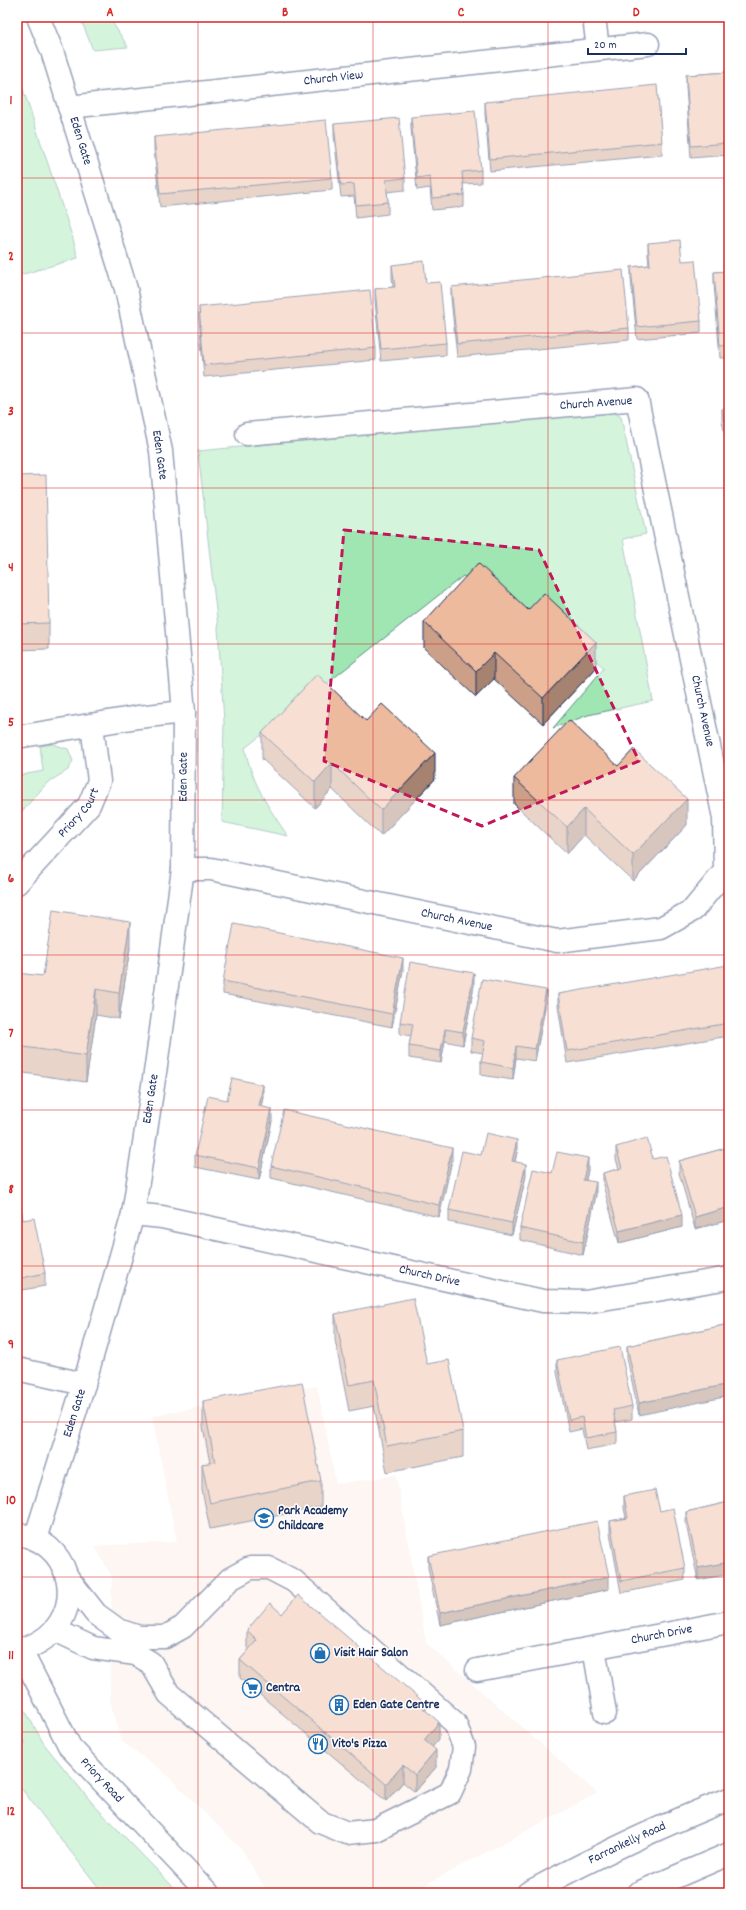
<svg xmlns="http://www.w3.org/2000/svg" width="746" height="1910" viewBox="0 0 746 1910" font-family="Dekko,sans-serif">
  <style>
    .built { fill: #faeae2 }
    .green { fill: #a0e6b2; stroke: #5e8a88 }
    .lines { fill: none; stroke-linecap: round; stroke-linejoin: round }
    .minor-casing { stroke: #1b2f5e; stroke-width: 25 }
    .major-casing { stroke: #1b2f5e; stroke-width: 25 }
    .minor { stroke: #fff; stroke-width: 22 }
    .major { stroke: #fff; stroke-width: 22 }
    .wall { fill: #cca088; stroke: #1b2f5e }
    .shaded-wall { fill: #a6826f; stroke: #1b2f5e }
    .building { fill: #edba9e; stroke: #1b2f5e }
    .marked { fill: none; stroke: #c2185b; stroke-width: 3; stroke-dasharray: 8 5; stroke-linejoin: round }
    .grid { fill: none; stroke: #d62828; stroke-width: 1; stroke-opacity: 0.55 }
    .labels { text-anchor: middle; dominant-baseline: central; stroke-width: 3; stroke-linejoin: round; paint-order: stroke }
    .street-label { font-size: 13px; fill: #1b2f5e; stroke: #fff }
    .poi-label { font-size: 13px; font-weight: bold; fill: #1b2f5e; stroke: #fff; text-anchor: start }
    .neatline { fill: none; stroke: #d62828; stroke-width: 1.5 }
    .grid-label { font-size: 13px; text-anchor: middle; font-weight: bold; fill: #d62828 }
  </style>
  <rect width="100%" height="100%" fill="#fff"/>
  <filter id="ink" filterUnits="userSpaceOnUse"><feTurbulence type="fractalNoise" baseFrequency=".025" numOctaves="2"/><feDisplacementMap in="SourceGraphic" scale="8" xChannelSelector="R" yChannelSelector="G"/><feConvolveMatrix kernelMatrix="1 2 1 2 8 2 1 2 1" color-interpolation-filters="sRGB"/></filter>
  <g filter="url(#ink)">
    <path class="built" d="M317,1386l19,98 60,-9 30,168 171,150 -187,100h-142l-25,-42 -81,-81 -41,-29 -11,-41 2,-123 -17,-31 82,-4 -25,-126z"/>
    <g class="green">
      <path d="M80,17h29l19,30 -35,3z"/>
      <path d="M17,71l56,168 5,19 -61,18z"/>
      <path d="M611,411l10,6 25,117 -23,5 30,162 -65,14 -35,13 51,-60 -61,-55 -15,16 -49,-45 -16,-8 -218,172c6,33 24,61 43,88l-66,-14 2,-100 -6,-94 -20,-177z"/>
      <path d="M53,744l15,5 5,12 -5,9 -21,13 -30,34v-41l26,-5 -3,-25z"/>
      <path d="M17,1696l27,48 49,60 86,89h-76l-86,-110v-32l9,-8 -9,-9z"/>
    </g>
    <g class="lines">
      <g class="minor-casing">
        <g id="minor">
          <path d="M594,17l4,32"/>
          <path id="s1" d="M69,107l579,-63"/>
          <path d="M17,737l121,-20 46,-5"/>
          <path id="s2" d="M183,869h28l346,72 104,-13 32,-18 32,-39 -1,-53 -87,-419 -390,35"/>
          <path id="s3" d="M17,883l72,-78 10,-24 -7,-56"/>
          <path id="s4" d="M133,1214l29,3 381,84 42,1 144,-24"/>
          <path d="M17,1369l67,15"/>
          <path d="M17,1534c51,6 70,69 31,102 -9,7 -20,13 -31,13"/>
          <path id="s5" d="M35,1539l49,-155 49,-170 23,-148 27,-197 1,-157 -23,-261 -35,-162 -74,-238 -14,-34"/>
          <path d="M55,1630l38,18 43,6 15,9 18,31 151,128 27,11 29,-3 74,-37 11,-24 3,-22 -9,-24 -161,-142 -25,-13h-19l-20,11 -47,48 -18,10h-26l-21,-7 -22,-16 -29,-37"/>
          <path d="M594,1648l11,65"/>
          <path id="s6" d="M20,1649l50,98 138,146"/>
          <path id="s7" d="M477,1670l252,-48"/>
        </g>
      </g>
      <g class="major-casing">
        <g id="major">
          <path id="s8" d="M528,1893c65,-35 132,-67 201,-94"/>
          <path d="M638,1893l91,-39"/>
        </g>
      </g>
      <use href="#minor" class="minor"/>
      <use href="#major" class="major"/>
    </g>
    <g class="wall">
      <path d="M729,72v83l-38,3 -5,-71v-12z"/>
      <path d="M485,102l177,40v13l-172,16 -5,-57z"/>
      <path d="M411,117l70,53v13l-18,1 1,11v12l-32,3 -2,-22 -13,2 -6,-61z"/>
      <path d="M334,124l71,54v12l-18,2 1,10v12l-32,4 -2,-22 -13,1 -7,-61z"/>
      <path d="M154,137l178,41v12l-172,17 -6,-58z"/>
      <path d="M648,243l34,18 19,60v12l-64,6 -6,-60v-12l18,-2 -1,-10z"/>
      <path d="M392,265l34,18 20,60v12l-65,6 -6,-60v-12l18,-2 -1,-10z"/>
      <path d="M729,271v87h-9l-6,-74v-12z"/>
      <path d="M451,287l178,41v12l-172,17 -6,-58z"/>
      <path d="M199,307l177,41v12l-172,17 -5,-58z"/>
      <path d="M729,407v48l-7,-34v-12z"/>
      <path d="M17,476l32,147v26l-32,1z"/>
      <path d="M528,610l68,58 -53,56 -49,-45 -18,18 -52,-49v-26z"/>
      <path d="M366,721l69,58 -54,57 -49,-47 -17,19 -53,-49v-26z"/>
      <path d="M618,766l69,59 -54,56 -49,-46 -17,19 -53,-50v-26z"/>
      <path d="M130,948l-11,71 -23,-4 -10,67 -69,-10v-96h26z"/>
      <path d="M403,970l-11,57 -169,-33v-13z"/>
      <path d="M729,973v63l-162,27 -9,-57v-12z"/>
      <path d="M474,985l-11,60 -18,-4 -4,22 -32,-5v-12l2,-10 -11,-2v-12z"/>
      <path d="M546,1002l-11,59 -19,-3 -3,22 -32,-5v-13l2,-9 -12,-2v-13z"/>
      <path d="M263,1097l-2,9 11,15 -13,59 -64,-13v-12l32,-55z"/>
      <path d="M616,1147l37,12 29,68 -63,16 -16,-58v-12l16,-4 -3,-10z"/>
      <path d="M729,1147v73l-34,9 -16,-56v-12z"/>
      <path d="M517,1152l-2,10 11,14 -14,59 -63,-13v-12l32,-55z"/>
      <path d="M452,1160l-13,57 -168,-39v-12z"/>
      <path d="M588,1170l-2,10 10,15 -13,60 -63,-15v-12l32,-55z"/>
      <path d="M17,1207l6,13 22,53v13l-28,5z"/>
      <path d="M335,1314l92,50 36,67v26l-76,15 -13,-66 -25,5 -14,-71z"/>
      <path d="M729,1324l-90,91 -12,-57v-12z"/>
      <path d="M557,1360l75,46v13l-17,3 2,10v12l-31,6 -4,-21 -13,3 -12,-60z"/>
      <path d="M203,1401l118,80v26l-111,22 -8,-39v-26l8,-1 -7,-36z"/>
      <path d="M624,1496l36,15 25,57v12l-64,13 -11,-60v-12l16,-3 -2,-10z"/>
      <path d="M729,1502l-31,78 -12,-56v-12z"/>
      <path d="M428,1556l181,33 -169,36 -12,-57z"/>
      <path d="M282,1614l144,97 13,28 -7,8 4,20 -21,25 -12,-10 -17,19 -146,-123v-18l9,-10 -2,-2v-18z"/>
    </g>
    <g class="shaded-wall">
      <path d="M596,642v26l-53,56v-26z"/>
      <path d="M494,653v26l-18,18v-26z"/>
      <path d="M435,753v26l-54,57v-26z"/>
      <path d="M332,763v26l-17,19v-26z"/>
      <path d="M687,799v26l-54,56v-26z"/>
      <path d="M584,809v26l-17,19v-27z"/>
      <path d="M130,922v26l-11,71v-26z"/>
      <path d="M403,958v12l-11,57v-13z"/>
      <path d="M474,973v12l-11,60v-13z"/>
      <path d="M96,989v26l-10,67v-26z"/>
      <path d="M546,990v12l-11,59v-12z"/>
      <path d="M445,1029v12l-4,22v-12z"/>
      <path d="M516,1046v12l-3,22v-12z"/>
      <path d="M263,1085v12l-4,21v-12z"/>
      <path d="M272,1109v12l-13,59v-12z"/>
      <path d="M517,1140v12l-5,21v-12z"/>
      <path d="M452,1148v12l-13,57v-12z"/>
      <path d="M588,1158v12l-5,22v-12z"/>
      <path d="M526,1164v12l-14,59v-12z"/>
      <path d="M596,1182v13l-13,60v-13z"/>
      <path d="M729,1207v13l-34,9v-12z"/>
      <path d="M682,1215v12l-63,16v-12z"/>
      <path d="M729,1384v12l-90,19v-12z"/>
      <path d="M729,1562v12l-31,6v-12z"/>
      <path d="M609,1577v12l-169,36v-12z"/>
      <path d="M426,1704v17l-3,-13z"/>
      <path d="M439,1722v17l-15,18v-17z"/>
      <path d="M436,1750v17l-21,25v-17z"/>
      <path d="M403,1765v17l-17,19v-17z"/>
    </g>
    <g class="building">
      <path d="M729,72v71l-38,3 -5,-71z"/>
      <path d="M657,85l5,57 -172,17 -5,-57z"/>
      <path d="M475,111l6,59 -19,2 2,23 -32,3 -2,-22 -13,2 -6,-61z"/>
      <path d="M399,118l6,60 -19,2 2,22 -32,3 -2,-21 -13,1 -7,-61z"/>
      <path d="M326,120l6,58 -172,16 -6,-57z"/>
      <path d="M680,240l2,21 13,-1 6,61 -64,6 -6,-60 19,-2 -2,-22z"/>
      <path d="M424,261l2,22 14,-1 6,61 -65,6 -6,-60 20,-2 -3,-22z"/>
      <path d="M623,270l6,58 -172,16 -6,-57z"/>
      <path d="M729,271v74l-9,1 -6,-74z"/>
      <path d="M370,290l6,58 -172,17 -5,-58z"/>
      <path d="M729,407v36l-7,-34z"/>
      <path d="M46,475l3,148 -32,1v-148z"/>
      <path d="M478,563l50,47 16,-17 52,49 -53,56 -49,-45 -18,18 -52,-49z"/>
      <path d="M317,674l49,47 16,-17 53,49 -54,57 -49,-47 -17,19 -53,-49z"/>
      <path d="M569,720l49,46 16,-17 53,50 -54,56 -49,-46 -17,18 -53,-49z"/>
      <path d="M53,910l77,12 -11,71 -23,-4 -10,67 -69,-10v-73l26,3z"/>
      <path d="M234,924l169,34 -11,56 -169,-33z"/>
      <path d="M410,962l64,11 -11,59 -18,-3 -4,22 -32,-5 4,-22 -13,-2z"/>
      <path d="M728,965l1,8v50l-162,28 -9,-57z"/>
      <path d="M482,979l64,11 -11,59 -19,-3 -3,22 -32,-6 4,-21 -14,-3z"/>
      <path d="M232,1078l31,7 -4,21 13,3 -13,59 -64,-13 13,-59 19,4z"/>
      <path d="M284,1110l168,38 -13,57 -168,-39z"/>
      <path d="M486,1133l31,7 -5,21 14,3 -14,59 -63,-13 13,-59 19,4z"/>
      <path d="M647,1138l6,21 13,-3 16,59 -63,16 -16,-58 19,-5 -6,-21z"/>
      <path d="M729,1147v60l-34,10 -16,-56z"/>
      <path d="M557,1152l31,6 -5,22 13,2 -13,60 -63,-14 13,-59 19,4z"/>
      <path d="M21,1206l2,14 11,-2 11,55 -28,6v-72z"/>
      <path d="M413,1298l14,66 22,-4 14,71 -76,15 -13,-66 -25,5 -14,-71z"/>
      <path d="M729,1324v60l-90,19 -12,-57z"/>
      <path d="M620,1347l12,59 -19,4 4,22 -31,6 -4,-21 -13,3 -12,-60z"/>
      <path d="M302,1382l19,99 -111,22 -8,-39 13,-2 -12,-61z"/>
      <path d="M655,1490l5,21 13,-3 12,60 -64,13 -11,-60 18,-3 -4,-22z"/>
      <path d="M729,1502v60l-31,6 -12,-56z"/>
      <path d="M597,1521l12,56 -169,36 -12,-57z"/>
      <path d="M298,1595l128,109 -3,4 16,14 -15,18 12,10 -21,25 -12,-10 -17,19 -146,-124 17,-20 -10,-10 23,-27 12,11z"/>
    </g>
  </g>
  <path d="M0 0H746V1910H0ZM344,530l195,20 100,211 -157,65 -158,-65z" fill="#fff" fill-opacity=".55" fill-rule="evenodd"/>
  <path class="marked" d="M344,530l195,20 100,211 -157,65 -158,-65z"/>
  <path class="grid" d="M198,17v1876M373,17v1876M548,17v1876M17,178h712M17,333h712M17,488h712M17,644h712M17,800h712M17,955h712M17,1110h712M17,1266h712M17,1422h712M17,1577h712M17,1732h712"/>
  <defs>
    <g id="school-ring" transform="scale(1)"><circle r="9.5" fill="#fff" stroke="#1f6fb2" stroke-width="1.5"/><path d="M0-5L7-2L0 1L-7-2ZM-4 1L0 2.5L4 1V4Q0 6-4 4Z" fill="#1f6fb2"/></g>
    <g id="shop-ring" transform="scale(1)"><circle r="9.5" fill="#fff" stroke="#1f6fb2" stroke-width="1.5"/><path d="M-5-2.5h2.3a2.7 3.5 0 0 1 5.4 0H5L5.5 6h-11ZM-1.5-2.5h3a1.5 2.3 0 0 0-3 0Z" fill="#1f6fb2"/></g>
    <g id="supermarket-ring" transform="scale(1)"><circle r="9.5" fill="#fff" stroke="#1f6fb2" stroke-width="1.5"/><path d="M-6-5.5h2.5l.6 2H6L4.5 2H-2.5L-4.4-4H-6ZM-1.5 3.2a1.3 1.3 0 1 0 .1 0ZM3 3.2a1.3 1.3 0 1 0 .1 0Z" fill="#1f6fb2"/></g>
    <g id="building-ring" transform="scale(1)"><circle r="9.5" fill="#fff" stroke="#1f6fb2" stroke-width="1.5"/><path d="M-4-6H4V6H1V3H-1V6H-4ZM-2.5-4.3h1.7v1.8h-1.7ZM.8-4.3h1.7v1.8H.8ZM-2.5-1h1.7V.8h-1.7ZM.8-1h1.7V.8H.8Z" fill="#1f6fb2"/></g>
    <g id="restaurant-ring" transform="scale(1)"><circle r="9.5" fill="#fff" stroke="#1f6fb2" stroke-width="1.5"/><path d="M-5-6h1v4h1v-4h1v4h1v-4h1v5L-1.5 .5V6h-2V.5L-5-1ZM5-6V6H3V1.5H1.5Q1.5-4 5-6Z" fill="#1f6fb2"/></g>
  </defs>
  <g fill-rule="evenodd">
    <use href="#school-ring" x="264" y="1518"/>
    <use href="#shop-ring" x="320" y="1653"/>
    <use href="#supermarket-ring" x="252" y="1688"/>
    <use href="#building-ring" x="339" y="1705"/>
    <use href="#restaurant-ring" x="318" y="1744"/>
  </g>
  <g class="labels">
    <g class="street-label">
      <text stroke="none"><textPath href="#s1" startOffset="266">Church View</textPath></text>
      <text transform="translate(80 141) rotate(73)">Eden Gate</text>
      <text transform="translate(596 404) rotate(-4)">Church Avenue</text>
      <text transform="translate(159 455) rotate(82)">Eden Gate</text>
      <text transform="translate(702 711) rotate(78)">Church Avenue</text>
      <text stroke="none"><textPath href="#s5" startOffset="780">Eden Gate</textPath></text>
      <text stroke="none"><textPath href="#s3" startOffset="94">Priory Court</textPath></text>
      <text stroke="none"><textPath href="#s2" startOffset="279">Church Avenue</textPath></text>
      <text stroke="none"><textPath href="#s5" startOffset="456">Eden Gate</textPath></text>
      <text stroke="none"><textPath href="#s4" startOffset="303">Church Drive</textPath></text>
      <text stroke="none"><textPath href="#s5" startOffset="132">Eden Gate</textPath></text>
      <text stroke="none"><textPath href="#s7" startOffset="188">Church Drive</textPath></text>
      <text stroke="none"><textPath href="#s6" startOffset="156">Priory Road</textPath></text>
      <text stroke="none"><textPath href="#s8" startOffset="111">Farrankelly Road</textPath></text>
    </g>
    <g class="poi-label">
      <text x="278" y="1511">Park Academy<tspan x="278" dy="15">Childcare</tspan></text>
      <text x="334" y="1653">Visit Hair Salon</text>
      <text x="266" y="1688">Centra</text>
      <text x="353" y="1705">Eden Gate Centre</text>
      <text x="332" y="1744">Vito's Pizza</text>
    </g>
  </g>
  <rect width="746" height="1910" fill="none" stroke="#fff" stroke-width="44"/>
  <path d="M588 48v6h98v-6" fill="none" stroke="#1b2f5e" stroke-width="2"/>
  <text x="594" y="48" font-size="12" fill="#1b2f5e" stroke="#ffffff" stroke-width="3" paint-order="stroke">20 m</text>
  <rect x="22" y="22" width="702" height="1866" class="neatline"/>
  <g class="grid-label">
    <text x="110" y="16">A</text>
    <text x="285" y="16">B</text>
    <text x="461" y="16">C</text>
    <text x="636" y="16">D</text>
    <text x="11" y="104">1</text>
    <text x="11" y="260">2</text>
    <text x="11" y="415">3</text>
    <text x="11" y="571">4</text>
    <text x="11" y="726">5</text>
    <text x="11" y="882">6</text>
    <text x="11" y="1037">7</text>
    <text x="11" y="1193">8</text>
    <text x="11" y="1348">9</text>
    <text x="11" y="1504">10</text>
    <text x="11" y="1659">11</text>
    <text x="11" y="1815">12</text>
  </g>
</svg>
